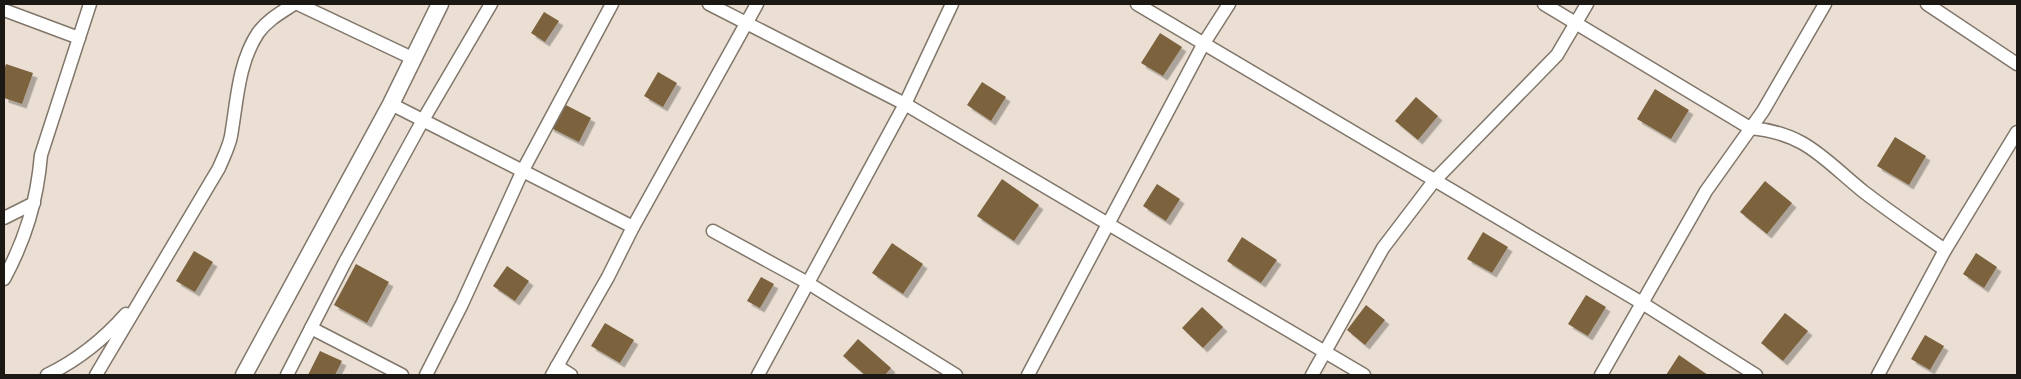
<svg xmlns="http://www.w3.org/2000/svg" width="2021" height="379" viewBox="0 0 2021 379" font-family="'PT Sans Narrow',sans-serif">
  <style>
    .building { fill: #7b623e; filter: url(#shadow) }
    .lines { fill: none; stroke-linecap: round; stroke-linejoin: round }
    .minor-casing { stroke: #80766a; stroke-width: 15 }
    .tertiary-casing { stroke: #80766a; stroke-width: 19 }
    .minor { stroke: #fff; stroke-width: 12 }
    .tertiary { stroke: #fff; stroke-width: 16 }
  </style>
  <defs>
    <filter id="shadow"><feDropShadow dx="4.5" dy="4.5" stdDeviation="0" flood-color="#0004"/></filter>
  </defs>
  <rect width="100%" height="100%" fill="#ebdfd3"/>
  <g class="building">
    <path d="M544,12l15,9 -14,21 -14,-9z"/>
    <path d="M1160,33l22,14 -19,29 -22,-13z"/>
    <path d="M6,64l27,9 -11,31 -18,-6v-28z"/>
    <path d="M658,72l19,11 -14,24 -19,-11z"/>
    <path d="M982,82l24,15 -15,24 -24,-16z"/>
    <path d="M1655,89l34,21 -18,29 -34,-20z"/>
    <path d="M1416,97l22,19 -20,24 -23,-19z"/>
    <path d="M562,103l29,15 -12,24 -30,-15z"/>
    <path d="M1895,137l31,19 -17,29 -32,-19z"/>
    <path d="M1002,179l37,26 -25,36 -37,-25z"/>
    <path d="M1765,181l27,22 -25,31 -27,-22z"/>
    <path d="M1157,184l23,15 -14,22 -23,-15z"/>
    <path d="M1483,232l25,15 -16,26 -25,-14z"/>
    <path d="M1242,237l35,23 -16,23 -34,-22z"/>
    <path d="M892,243l31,21 -20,30 -31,-21z"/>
    <path d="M194,251l19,11 -18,30 -19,-11z"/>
    <path d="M1976,253l21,14 -13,21 -21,-14z"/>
    <path d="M356,264l33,18 -22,41 -33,-18z"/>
    <path d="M507,266l22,15 -14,20 -22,-15z"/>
    <path d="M761,277l13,7 -14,24 -13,-7z"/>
    <path d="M1586,295l20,12 -18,29 -20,-12z"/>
    <path d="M1366,305l19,15 -20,25 -18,-15z"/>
    <path d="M1202,307l21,20 -20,21 -21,-20z"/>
    <path d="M1785,313l23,18 -25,30 -22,-18z"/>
    <path d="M605,323l29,17 -14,23 -29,-17z"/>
    <path d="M1925,335l19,11 -14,24 -19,-11z"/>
    <path d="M858,339l33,29 -6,7h-20l-22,-19z"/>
    <path d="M320,351l22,10 -7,14h-27z"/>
    <path d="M1679,355l29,20h-42z"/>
  </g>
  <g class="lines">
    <g class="minor-casing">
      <g id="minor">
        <path d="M298,4l114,54"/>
        <path d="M709,4l196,100 459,271"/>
        <path d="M1137,4l505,299 114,72"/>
        <path d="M1544,4l206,124c56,5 73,31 114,64 26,20 54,39 81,58"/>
        <path d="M1927,4l90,60"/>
        <path d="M4,10l75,28"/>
        <path d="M391,104l242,123"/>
        <path d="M4,218l30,-15"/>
        <path d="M713,231l95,52 148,92"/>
        <path d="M4,279c22,-41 33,-78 37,-124l49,-151"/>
        <path d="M311,328l91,47"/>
        <path d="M557,366l14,9"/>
        <path d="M47,375c31,-15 56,-35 79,-61"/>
        <path d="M96,375l123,-207c4,-10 10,-21 12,-32 6,-34 7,-73 27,-103 9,-13 24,-21 36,-29"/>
        <path d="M287,375l58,-113 78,-142 68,-116"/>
        <path d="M426,375l36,-71 61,-134 89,-166"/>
        <path d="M552,375l56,-98 25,-50 124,-223"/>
        <path d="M758,375l147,-271 47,-100"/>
        <path d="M1028,375l176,-332 25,-39"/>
        <path d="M1312,375l71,-127 51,-67 123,-126 30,-51"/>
        <path d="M1601,375l105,-184 57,-80 62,-107"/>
        <path d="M1878,375l67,-125 72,-118"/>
      </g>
    </g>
    <g class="tertiary-casing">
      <path id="tertiary" d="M244,375l147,-271 49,-100"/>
    </g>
    <use href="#minor" class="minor"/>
    <use href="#tertiary" class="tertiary"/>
  </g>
  <rect width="2021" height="379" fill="none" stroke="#1c1813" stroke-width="10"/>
</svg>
